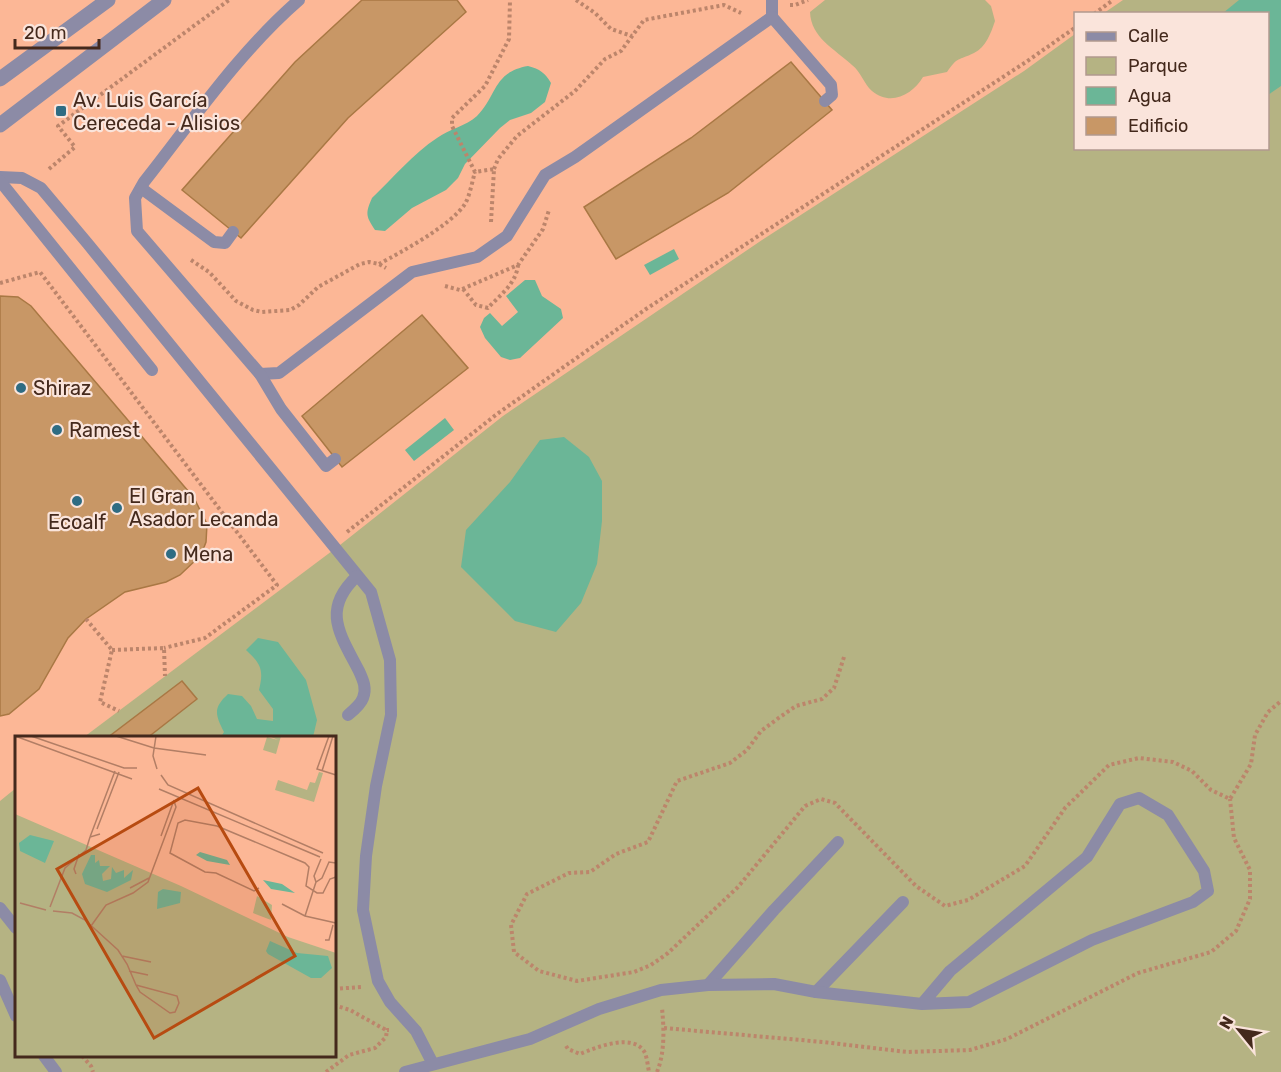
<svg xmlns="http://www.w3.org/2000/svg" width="1281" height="1072" viewBox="0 0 1281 1072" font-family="Rubik,sans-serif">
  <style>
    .green { fill: #b5b383 }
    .water { fill: #6bb697 }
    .building { fill: #c89766; stroke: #a97844; stroke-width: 1.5 }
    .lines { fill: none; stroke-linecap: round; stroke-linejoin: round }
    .path { stroke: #bc856b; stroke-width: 4; stroke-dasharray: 3 3; stroke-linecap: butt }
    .service { stroke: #8c8ba6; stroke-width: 12 }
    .minor { stroke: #8c8ba6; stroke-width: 15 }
    .poi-dot { fill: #2f6c83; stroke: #fae4db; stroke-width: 2 }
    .labels { text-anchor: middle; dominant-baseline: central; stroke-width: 4.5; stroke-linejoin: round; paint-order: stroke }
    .poi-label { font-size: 20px; fill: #44291c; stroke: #fae4db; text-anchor: start }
    .inset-road { fill: none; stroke: #b27e65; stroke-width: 1.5 }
    .view { fill: #b74b11; fill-opacity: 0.15; stroke: #b74b11; stroke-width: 3 }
    .inset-edge { fill: none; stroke: #44291c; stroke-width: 3 }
  </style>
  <rect width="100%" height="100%" fill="#fcb796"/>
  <g class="green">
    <path d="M825,0h160l6,6 4,15c-4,12 -9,26 -21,32 -16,8 -16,3 -27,19l-24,5c-10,17 -32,30 -51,14 -8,-7 -11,-19 -20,-26 -17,-16 -41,-27 -42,-53z"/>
    <path d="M1123,0h158v1072h-1281v-271l16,-13v268h318v-318l-250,-1 256,-192 163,-129 259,-176 262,-169 51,-37 1,114h192v-134l-164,-1z"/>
  </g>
  <g class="water">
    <path d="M1239,0h42v86l-13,9v-81l-45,-1z"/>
    <path d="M528,66c12,3 17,7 23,17l-6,19 -14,11 -21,7 -10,8 -35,36 -7,14 -12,12 -34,18 -27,23 -10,-1c-9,-14 -10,-16 -3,-32 20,-19 42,-45 65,-60 12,-9 29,-12 40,-22 20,-20 16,-44 51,-50z"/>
    <path d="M674,249l5,10 -29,16 -6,-10z"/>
    <path d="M525,280h10l7,16 19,13 2,9 -43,40 -10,2 -9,-3 -16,-19 -5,-11 4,-9 6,-5 12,13 16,-14 -12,-16z"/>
    <path d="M445,418l9,12 -40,31 -9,-11z"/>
    <path d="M564,437l25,20 13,24v40l-5,43 -16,39 -25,29 -41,-11 -54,-54 5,-37 44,-48 30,-42z"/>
    <path d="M258,638l20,4 28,38 11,40 -4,17h-92l3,-5c-9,-18 -11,-24 4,-38l14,2 9,10 6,13 16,2v-12l-14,-19c5,-20 2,-26 -13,-40z"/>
  </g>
  <g class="building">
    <path d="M362,0h95l9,12 -118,106 -107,120 -59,-48 113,-128z"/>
    <path d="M791,62l41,48 -104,83 -112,66 -32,-52 107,-69z"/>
    <path d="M0,296l18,1 13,9 163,192 13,26 -1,18 -5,13 -21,20 -14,7 -41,10 -39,27 -18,19 -29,51 -30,25 -9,2z"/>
    <path d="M422,315l46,53 -126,99 -40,-51z"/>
    <path d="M182,681l15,18 -50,39h-40z"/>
  </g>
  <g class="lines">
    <g class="path">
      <path d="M576,0l19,13 16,16 21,7"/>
      <path d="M790,5h5l13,-5"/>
      <path d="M1094,14l19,-14"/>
      <path d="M49,169l26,-22 -17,-21 171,-126"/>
      <path d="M494,169l4,-10 19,-23 58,-45 30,-32 16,-8 23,-31 80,-15 17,8"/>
      <path d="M491,222l3,-53 -19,3 -23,-46v-8l33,-32 24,-47 1,-39"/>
      <path d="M191,260l18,12 27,29 17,9 9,2 28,-2 9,-5 19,-18 42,-23 9,-2 10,2 7,4"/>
      <path d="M379,264c24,-13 71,-38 86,-60 5,-9 7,-22 10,-32"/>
      <path d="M0,283l40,-11 237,313 -72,53 -41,10"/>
      <path d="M445,286l15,4 58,-25 25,-36 6,-19"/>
      <path d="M463,289l13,16 12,3c12,-13 28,-24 30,-43"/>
      <path d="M347,532l150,-118 149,-105 380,-247 50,-35"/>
      <path d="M86,619l26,31 -12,52 19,9"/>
      <path d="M112,650l52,-2 1,28"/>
      <path d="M844,657l-10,31 -12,11 -26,7 -16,11 -19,14 -14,19 -17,13 -53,18 -29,61 -32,12 -26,18 -21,1 -42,21 -16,31 3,27 25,19 38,10 57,-9 17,-7 17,-12 70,-66 67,-81 16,-7 14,4 81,83 29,20 23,-6 57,-34 40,-58 44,-43 30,-7 34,4 19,9 19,19 19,9 21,-35 4,-29 13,-23 13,-11"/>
      <path d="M334,989l27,-2"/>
      <path d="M334,1005l16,5 36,20"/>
      <path d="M664,1028l159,14 84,10 63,-2 37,-11 131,-66 73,-21 25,-21 14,-32v-29l-16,-32 -4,-39"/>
      <path d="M566,1046l2,3 12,5c17,-7 54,-22 65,-1 2,5 3,14 4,19"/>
      <path d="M82,1056l9,10 2,6"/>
      <path d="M326,1072l23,-17 26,-7 11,-11 1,-7h2"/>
      <path d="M657,1072c8,-20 7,-43 5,-64"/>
    </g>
    <g class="service">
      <path d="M299,0c-60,52 -106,120 -155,182l-9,16 2,33 123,143 19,-1 133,-101 65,-15 30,-21 38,-61 30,-18 197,-140v-17"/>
      <path d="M772,17l59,68 1,10 -7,6"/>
      <path d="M0,177l22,1 19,10 47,56 283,348 19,68 1,55 -15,71 -10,70 -3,54 15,71 12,21 26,29 17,33"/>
      <path d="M0,181l152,189"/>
      <path d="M141,188l73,54 11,1 8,-11"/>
      <path d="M260,374l21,35 45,57 9,-7"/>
      <path d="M348,715c6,-5 13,-11 15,-17 4,-10 0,-18 -4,-27 -19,-37 -38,-61 -2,-95"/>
      <path d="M0,908l16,20"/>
      <path d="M0,980l16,36"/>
      <path d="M708,985l66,-75 64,-68"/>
      <path d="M816,992l87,-90"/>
      <path d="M44,1056l12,16"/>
      <path d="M405,1072l125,-33 69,-30 62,-19 47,-5 66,-1 42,8 106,12 47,-2 123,-62 101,-38 15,-11 -4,-20 -36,-56 -29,-17 -19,6 -33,53 -137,114 -28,33"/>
    </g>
    <g class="minor">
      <path d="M0,79l108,-79"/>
      <path d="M0,125l164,-125"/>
    </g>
  </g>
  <g class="poi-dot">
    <rect x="55" y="105" width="12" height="12" rx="3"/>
    <circle cx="21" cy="388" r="6"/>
    <circle cx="57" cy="430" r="6"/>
    <circle cx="77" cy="501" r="6"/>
    <circle cx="117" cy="508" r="6"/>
    <circle cx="171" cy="554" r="6"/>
  </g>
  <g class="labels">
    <g class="poi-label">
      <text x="73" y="100">Av. Luis García<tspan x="73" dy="23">Cereceda - Alisios</tspan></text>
      <text x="33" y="388">Shiraz</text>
      <text x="69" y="430">Ramest</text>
      <text x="129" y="496">El Gran<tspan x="129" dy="23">Asador Lecanda</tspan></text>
      <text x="77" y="522" text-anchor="middle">Ecoalf</text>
      <text x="183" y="554">Mena</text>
    </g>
  </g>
  <g transform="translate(15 736)">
    <rect width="321" height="321" fill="#fcb796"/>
    <path d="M254,0h12l-5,18 -13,-4 4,-13 11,3zM304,36l4,1 -9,29 -39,-12 3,-10 29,10 3,-8 5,1zM0,78l166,72 107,51 48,16v104h-321zM242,160l15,9 -1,15 -18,-7z" fill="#b5b383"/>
    <path d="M15,99l24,6 -9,22 -25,-12 -1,-8zM185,116l27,8 3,5 -23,-4 -11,-6zM76,119h4v8l4,-3 1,6h10l-8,8 1,7 8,-2 1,-12 4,6 8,-3v8l9,-8 -2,10 -24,12 -22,-8 -3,-10zM248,144l19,4 13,9 -24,-4zM148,153l18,3 -1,11 -23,6 1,-17zM255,205l27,12 31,3 4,12 -11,10h-10l-43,-24 -2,-3z" fill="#6bb697"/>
    <path class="inset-road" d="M0,0l117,43M16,0l93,32h13M101,0l38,12 52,7M141,0l-3,20 4,13M314,0l-12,33 19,6M307,35l11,-35M146,39l7,10 155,68M144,53l161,68M82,93l22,-57M146,100l13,-36M75,101l25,-66M306,123l-7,17 2,6 6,-4 7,-16 7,1M61,138l-2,-5 5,-15M115,152l19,-10M244,152l-5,3 -38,-18 -11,-1 -35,-19 8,-30 7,-3 32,6 88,37 4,4 -3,19 11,7h6l7,-14 6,-2M5,167l26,7M267,168l23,12 31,7M35,171l15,-39 21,-18 4,-13 10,-3M38,175l19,2 13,7 33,30 9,14 9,21 4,7 30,21 5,-1 4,-9 -2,-7 -41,-11M290,180l11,-34M76,190l15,-21 27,-12 15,-11 28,-75 -2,-6M310,204h4l4,-15M107,220l29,6M114,235l19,4"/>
    <path class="view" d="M183,52l97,168 -141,82 -97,-169z"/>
    <rect width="321" height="321" class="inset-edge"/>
  </g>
  <rect x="1074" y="12" width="195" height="138" fill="#fae4db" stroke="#b1998f" stroke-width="1.5"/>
  <rect x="1086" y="32" width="30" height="9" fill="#8c8ba6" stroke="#b1998f" stroke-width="1.5"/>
  <text x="1128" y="42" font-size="18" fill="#44291c">Calle</text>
  <rect x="1086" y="57" width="30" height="18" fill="#b5b383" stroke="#b1998f" stroke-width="1.5"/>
  <text x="1128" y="72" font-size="18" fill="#44291c">Parque</text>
  <rect x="1086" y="87" width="30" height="18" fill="#6bb697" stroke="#b1998f" stroke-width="1.5"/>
  <text x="1128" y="102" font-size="18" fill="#44291c">Agua</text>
  <rect x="1086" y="117" width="30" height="18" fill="#c89766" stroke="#b1998f" stroke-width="1.5"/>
  <text x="1128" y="132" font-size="18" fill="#44291c">Edificio</text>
  <g transform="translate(1239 1030) rotate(300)" stroke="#fae4db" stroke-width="4.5" paint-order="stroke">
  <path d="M0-4.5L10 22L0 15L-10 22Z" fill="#44291c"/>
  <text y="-9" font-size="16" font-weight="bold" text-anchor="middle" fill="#44291c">N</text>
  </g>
  <path d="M15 39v9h84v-9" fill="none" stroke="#44291c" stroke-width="3"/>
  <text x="24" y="39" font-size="18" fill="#44291c" stroke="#fae4db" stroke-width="4.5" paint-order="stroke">20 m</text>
</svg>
